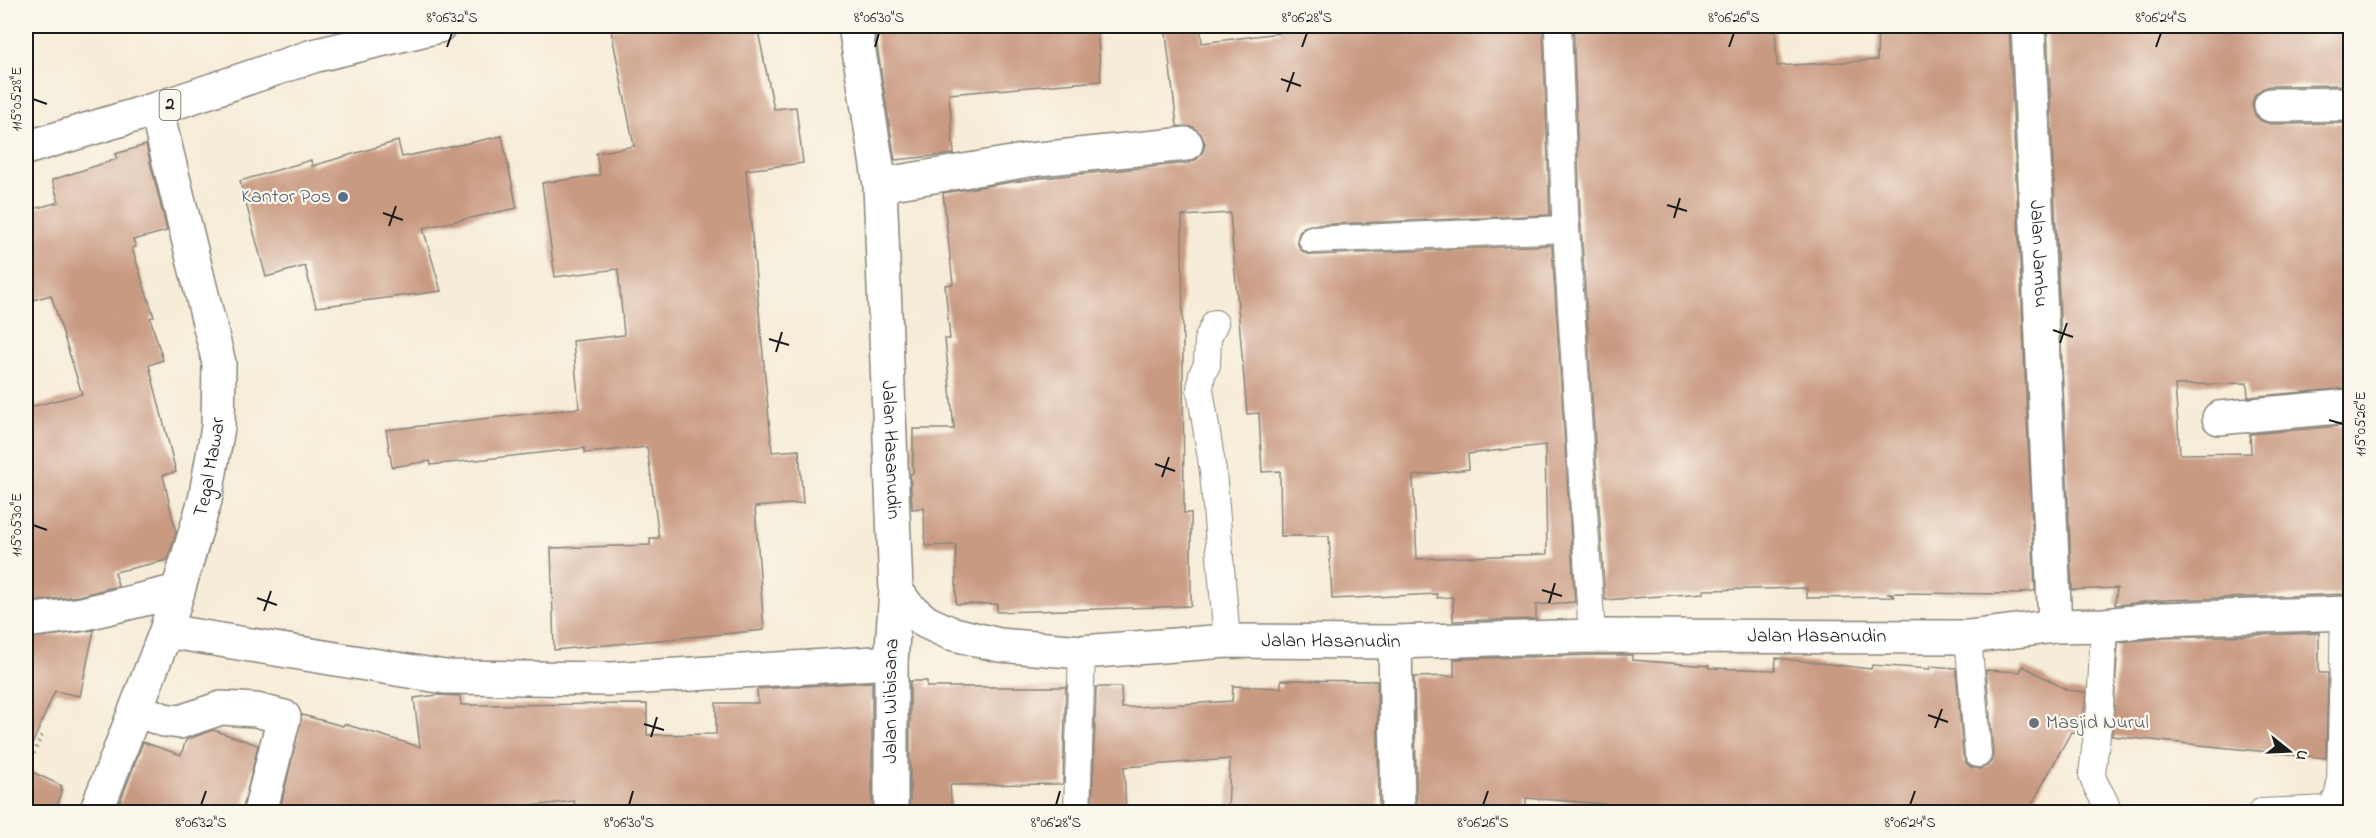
<svg xmlns="http://www.w3.org/2000/svg" width="2376" height="838" viewBox="0 0 2376 838" font-family="'Indie Flower',sans-serif">
  <style>
    .building { fill: #c99a82; fill-rule: evenodd }
    .lines { fill: none; stroke-linecap: round; stroke-linejoin: round }
    .service-casing { stroke: #89847a; stroke-width: 28 }
    .minor-casing { stroke: #89847a; stroke-width: 36 }
    .tertiary-casing { stroke: #89847a; stroke-width: 36 }
    .trunk-casing { stroke: #89847a; stroke-width: 36 }
    .path { stroke: #89847a; stroke-width: 4; stroke-dasharray: 1.5 4.5; stroke-linecap: butt }
    .service { stroke: #fff; stroke-width: 26 }
    .minor { stroke: #fff; stroke-width: 33 }
    .tertiary { stroke: #fff; stroke-width: 33 }
    .trunk { stroke: #fff; stroke-width: 33 }
    .ticks { fill: none; stroke: #1c1c1c; stroke-width: 2 }
    .service-dot { fill: #5c6f8a; stroke: #fbf7ec; stroke-width: 2 }
    .worship-dot { fill: #6b7280; stroke: #fbf7ec; stroke-width: 2 }
    .labels { text-anchor: middle; dominant-baseline: central; stroke-width: 4.5; stroke-linejoin: round; paint-order: stroke }
    .shield { fill: #fbf7ec; stroke: #5f5e5a; stroke-width: 1.5 }
    .shield-label { font-size: 18px; font-weight: bold; fill: #1c1c1c }
    .service-label { font-size: 20px; fill: #4e5e75; stroke: #fbf7ec; text-anchor: end }
    .street-label { font-size: 20px; fill: #1c1c1c; stroke: #fbf7ec }
    .worship-label { font-size: 20px; fill: #5b616d; stroke: #fbf7ec; text-anchor: start }
    .neatline { fill: none; stroke: #1c1c1c; stroke-width: 2 }
    .ticks-label { font-size: 15px; text-anchor: middle; fill: #1c1c1c }
  </style>
  <rect width="100%" height="100%" fill="#fbf7ec"/>
  <filter id="ink" filterUnits="userSpaceOnUse"><feTurbulence type="fractalNoise" baseFrequency=".0167" numOctaves="2"/><feDisplacementMap in="SourceGraphic" scale="12" xChannelSelector="R" yChannelSelector="G"/><feConvolveMatrix kernelMatrix="1 2 1 2 8 2 1 2 1" color-interpolation-filters="sRGB"/></filter>
  <filter id="wash" filterUnits="userSpaceOnUse"><feTurbulence type="fractalNoise" baseFrequency=".008" numOctaves="4" result="noise"/><feDisplacementMap in="SourceGraphic" scale="24" xChannelSelector="R" yChannelSelector="G"/><feGaussianBlur stdDeviation="1.35" result="paint"/><feColorMatrix in="noise" values="0 0 0 0 0 0 0 0 0 0 0 0 0 0 0 0 0 1.4 0 .05"/><feComposite in="paint" operator="in"/></filter>
  <g filter="url(#wash)">
    <rect width="100%" height="100%" fill="#f6ecd7"/>
    <g id="blocks">
      <g class="building">
        <path d="M634,26h123l17,83 22,-2 7,56 -57,7 26,282 27,-2 4,53 -48,4 9,123 -210,20 -3,-102 99,-3v-7h9l-12,-91 -62,6 -1,-5 -153,17 -1,-4 -38,6 -6,-37 193,-22 -6,-67 51,-6 -6,-66 -63,8 -13,-94 58,-8 -4,-22 38,-7 -23,-116z"/>
        <path d="M874,26h223l4,55 -152,13 5,60 -59,6z"/>
        <path d="M1165,26h35l2,17 77,-10 -1,-7h265l7,189 -239,10 -7,2 -5,6 -2,8 3,8 5,4 8,2 239,-10 23,357 -39,3v14l-83,2v-24l-16,1v-4l-105,5 -3,-63h-48l-1,-65 -18,1 -3,-59 -12,1 -17,-201 -48,3 2,297h7v93l-194,6v-8h-41v-59l-31,1 -1,-38 -12,1 -2,-35 3,-1v-44h41l-9,-90h5l-5,-54 8,-1 -10,-91 89,-14 156,-16 9,-4 6,-8 2,-8 -4,-9 -8,-7 -16,-1zM1545,445l2,109 -130,5 -4,-83 56,-7 -1,-15z"/>
        <path d="M1573,26h202l2,40 100,-6 1,-34h131l26,565 -14,1v2l-134,-1 8,4 -88,1v-10l-103,2v3l-99,7 -25,-388z"/>
        <path d="M2047,26h303v59l-80,1 -8,3 -7,6 -3,10 3,10 6,6 10,3 79,-1v265l-102,9 -1,-14 -72,2 5,69 71,-1 -1,-19 100,-9v169l-188,6 -47,5 2,-17 -45,2z"/>
        <path d="M502,136l15,72 -94,20 18,63 -125,16 -11,-41 -39,11 -26,-96 71,-21 1,6 86,-25 4,16z"/>
        <path d="M146,145l21,86 -34,9 3,7 -4,1 22,69 -4,1 13,42 -14,5 27,107 -13,3 13,58 -9,27 -52,12 3,14 -39,10 -53,6v-194l56,-14 -31,-99 -25,7v-91l33,-9 -7,-22 65,-21 -2,-5z"/>
        <path d="M94,630l-14,66 -25,-5 -29,68v-120z"/>
        <path d="M2319,633v40h9l-2,85 -214,-22 6,-94 46,-4z"/>
        <path d="M1592,655h40v5l77,6v2l66,2 1,-12 95,11 1,-4 58,4v-3l26,2 7,87 3,8 5,4 8,2 8,-3 5,-6 1,-7 -7,-83 34,2 3,-6 44,24 19,2 -4,41 -11,-1 -44,81h-422l2,-9 -81,-6v15h-109l-3,-136 40,-1v-17z"/>
        <path d="M1281,680l96,1 2,132h-151l2,-54 -106,8 2,46h-34l4,-126h25l1,21 110,-7 1,-15 48,2z"/>
        <path d="M910,681h17v6h139l-3,97 -113,1 2,28h-42z"/>
        <path d="M872,682v131h-288v-5l-9,1 -1,-8 -102,12h-193l23,-98 41,11 1,-2 76,23 -6,-49 24,-3 22,1 1,9 186,-1v31l69,-1v-31h42l-1,-14z"/>
        <path d="M213,730l45,15 -16,68h-126l27,-71 38,13 5,-15z"/>
        <path d="M26,769l36,17 -6,27h-30z"/>
      </g>
    </g>
  </g>
  <g filter="url(#ink)">
    <use href="#blocks" fill-opacity="0" stroke="#89847a" stroke-width="1.5"/>
    <g class="lines">
      <g class="service-casing">
        <g id="service">
          <path d="M1558,26l7,187 27,423"/>
          <path d="M1312,240l254,-11"/>
          <path d="M1215,323l-7,15 -1,27 -5,9 -2,15 13,82 14,170"/>
          <path d="M2104,625l-4,85 -8,64c2,14 14,23 16,38"/>
          <path d="M1968,637l10,117"/>
          <path d="M1077,812l5,-160"/>
          <path d="M2261,812l68,-3 8,-11 3,-14 4,-170"/>
        </g>
      </g>
      <g class="minor-casing">
        <g id="minor">
          <path id="s1" d="M2028,26l27,600"/>
          <path d="M2271,105l79,-1"/>
          <path d="M880,185l149,-25 157,-16"/>
          <path d="M2219,418l131,-12"/>
          <path d="M26,621l56,-7 96,-23"/>
          <path d="M166,631l279,46 166,2 280,-17"/>
          <path d="M1395,642l3,170"/>
          <path d="M137,710l27,10 16,2 41,-14 35,2 28,7 -24,95"/>
          <path id="s2" d="M96,812l70,-181 39,-131 13,-73 1,-64 -63,-254"/>
          <path id="s3" d="M891,812v-150l5,-72"/>
        </g>
      </g>
      <g class="tertiary-casing">
        <g id="tertiary">
          <path id="s4" d="M855,26l25,159 16,405 11,16 19,16 24,11 49,12 83,7 145,-11 168,1 197,-6 376,1 87,-11 49,-1 59,-6 187,-6"/>
        </g>
      </g>
      <g class="trunk-casing">
        <path id="trunk" d="M26,148l130,-39 157,-53 126,-30"/>
      </g>
      <path class="path" d="M26,770l16,-35"/>
      <use href="#service" class="service"/>
      <use href="#minor" class="minor"/>
      <use href="#tertiary" class="tertiary"/>
      <use href="#trunk" class="trunk"/>
    </g>
  </g>
  <path class="ticks" d="M447,47l5,-14M875,47l4,-14M1302,47l5,-14M1729,47l5,-14M2156,47l5,-14M1281,79l20,7M1287,92l7,-20M33,99l14,5M1667,205l20,6M383,213l20,7M1674,218l6,-20M389,226l7,-20M2053,330l20,7M769,339l20,6M2060,343l7,-20M776,352l6,-20M2329,420l14,4M1155,464l20,7M1162,477l7,-20M33,525l14,5M1542,590l20,6M257,598l20,7M1549,603l6,-20M264,611l7,-20M1928,715l20,7M644,724l20,6M1935,728l7,-19M651,737l6,-20M201,805l5,-14M629,805l4,-14M1056,805l4,-14M1483,805l5,-14M1910,805l5,-14"/>
  <circle class="service-dot" cx="343" cy="197" r="6"/>
  <circle class="worship-dot" cx="2034" cy="723" r="6"/>
  <g class="labels">
    <rect class="shield" x="159.5" y="90" width="21" height="30" rx="4.5"/>
    <g class="shield-label">
      <text x="170" y="105">2</text>
    </g>
    <g class="service-label">
      <text x="331" y="197">Kantor Pos</text>
    </g>
    <g class="street-label">
      <text stroke="none"><textPath href="#s1" startOffset="228">Jalan Jambu</textPath></text>
      <text stroke="none"><textPath href="#s4" startOffset="426">Jalan Hasanudin</textPath></text>
      <text stroke="none"><textPath href="#s2" startOffset="364">Tegal Mawar</textPath></text>
      <text stroke="none"><textPath href="#s4" startOffset="1506">Jalan Hasanudin</textPath></text>
      <text stroke="none"><textPath href="#s4" startOffset="1020">Jalan Hasanudin</textPath></text>
      <text stroke="none"><textPath href="#s3" startOffset="111">Jalan Wibisana</textPath></text>
    </g>
    <g class="worship-label">
      <text x="2046" y="723">Masjid Nurul</text>
    </g>
  </g>
  <rect width="2376" height="838" fill="none" stroke="#fbf7ec" stroke-width="66"/>
  <g transform="translate(2289 751) rotate(108)" stroke="#fbf7ec" stroke-width="4.5" paint-order="stroke">
  <path d="M0-4.5L10 22L0 15L-10 22Z" fill="#1c1c1c"/>
  <text y="-9" font-size="16" font-weight="bold" text-anchor="middle" fill="#1c1c1c">U</text>
  </g>
  <rect x="33" y="33" width="2310" height="772" class="neatline"/>
  <g class="ticks-label">
    <text x="452" y="22">8°06'32"S</text>
    <text x="879" y="22">8°06'30"S</text>
    <text x="1307" y="22">8°06'28"S</text>
    <text x="1734" y="22">8°06'26"S</text>
    <text x="2161" y="22">8°06'24"S</text>
    <text transform="translate(16 99) rotate(-90)" y="5">115°05'28"E</text>
    <text transform="translate(2360 424) rotate(-90)" y="5">115°05'26"E</text>
    <text transform="translate(16 525) rotate(-90)" y="5">115°05'30"E</text>
    <text x="201" y="827">8°06'32"S</text>
    <text x="629" y="827">8°06'30"S</text>
    <text x="1056" y="827">8°06'28"S</text>
    <text x="1483" y="827">8°06'26"S</text>
    <text x="1910" y="827">8°06'24"S</text>
  </g>
</svg>
